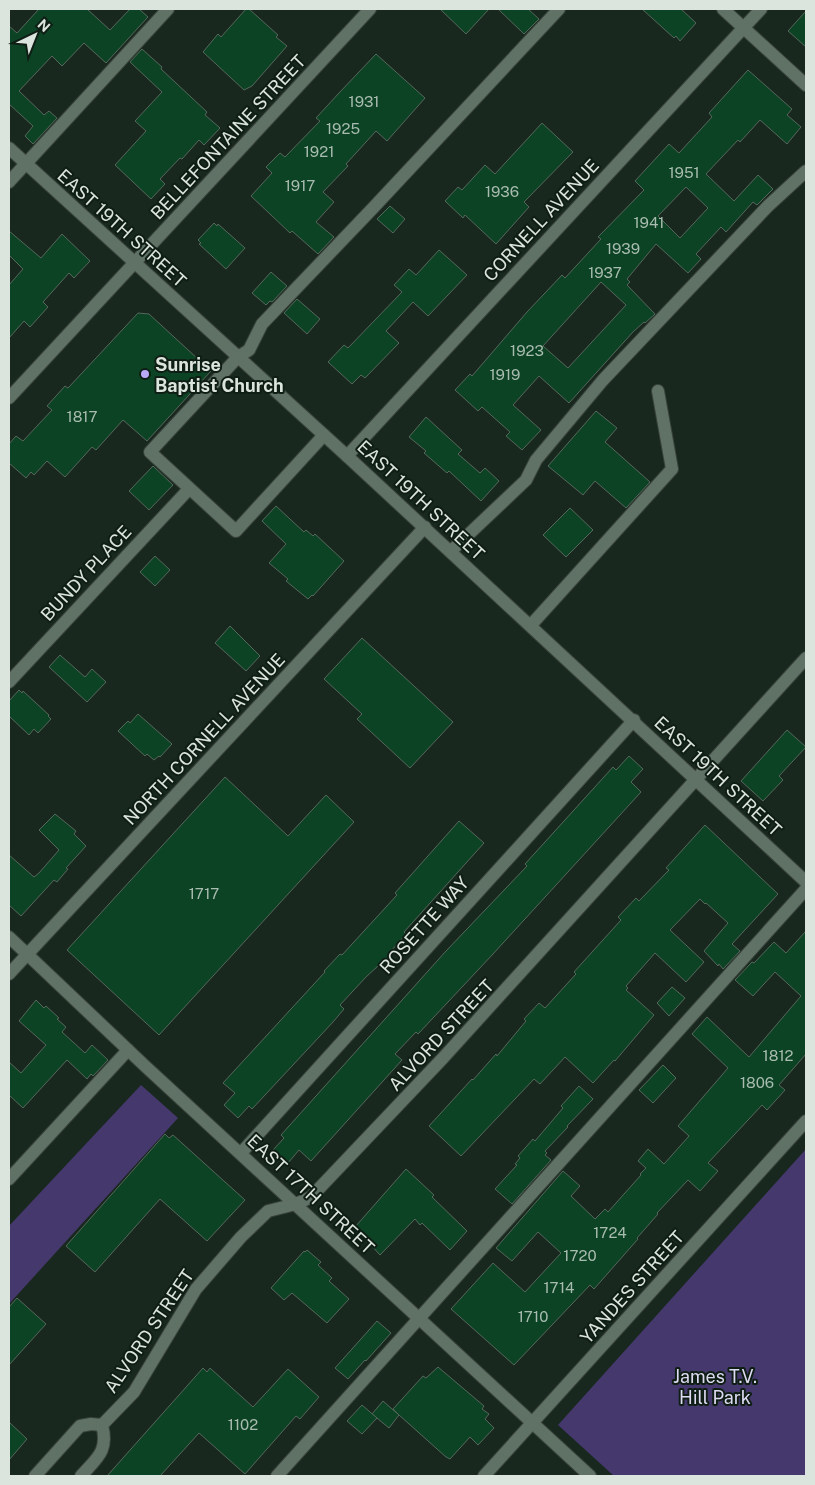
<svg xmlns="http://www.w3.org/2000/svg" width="815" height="1485" viewBox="0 0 815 1485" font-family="'Public Sans',sans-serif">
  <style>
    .green { fill: #45386d }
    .building { fill: #0d4325; stroke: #56675b; fill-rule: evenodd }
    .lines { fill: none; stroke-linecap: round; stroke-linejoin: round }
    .minor-casing { stroke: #38433b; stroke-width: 14 }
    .minor { stroke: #607165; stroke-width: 12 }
    .poi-dot { fill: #baaaf6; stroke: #0f1e14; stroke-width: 2 }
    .labels { text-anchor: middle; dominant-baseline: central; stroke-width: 4; stroke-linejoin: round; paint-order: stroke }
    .number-label { font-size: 15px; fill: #a8bcaf }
    .street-label { font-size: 18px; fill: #dbe4dd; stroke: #0f1e14 }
    .poi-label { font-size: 18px; font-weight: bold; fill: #dbe4dd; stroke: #0f1e14; text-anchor: start }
    .park-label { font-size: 18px; fill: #dedaf1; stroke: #0f1e14 }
  </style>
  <rect width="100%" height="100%" fill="#19281e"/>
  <g class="green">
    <path d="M141,1085l37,33 -169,186v-78z"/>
    <path d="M806,1149v327h-192l-56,-51z"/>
  </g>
  <g class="building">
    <path d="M39,9h48l23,21 20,-21h9l9,8 -42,46 -22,-20 -22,23 -10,-10 -33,35 25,24 5,-4 8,7 -24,26 -8,-8 8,-10 -24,-22v-78l8,7z"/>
    <path d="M246,9h3l29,26 -2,2 11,9 -35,40 -8,4 -41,-38 15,-18 3,3z"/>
    <path d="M440,9h49l-23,25z"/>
    <path d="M498,9h30l11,10 -15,15z"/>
    <path d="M642,9h39l15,14 -16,18 -4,-5 -2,2z"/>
    <path d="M806,11v36l-18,-16z"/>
    <path d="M142,49l20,18 -1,2 46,43 -2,3 15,13 -16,17 -5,-5 -17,19 -2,-1 -20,21 5,5 -14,15 -36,-34 31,-34 -11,-10 27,-29 -32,-30z"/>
    <path d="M376,54l49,44 -38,43 -11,-10 -30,33 2,2 -25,26 11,10 -18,20 18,15 -16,17 -26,-23 -2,2 -39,-37 21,-23 -6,-6 14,-14 5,4 35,-36 -4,-3 23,-25z"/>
    <path d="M748,70l44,39 -5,6 14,12 -14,17 -27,-24 -20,22 -2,-2 -32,34 28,27 24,-26 15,14 -16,16 -4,-3 -27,30 -5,-5 -25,27 5,5 -13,14 -32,-29 -29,35 3,3 -3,3 28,29 -10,9 -1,-1 -11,10 -64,71 -30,-27 -26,29 28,25 -19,20 -16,-14 4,-4 -28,-25 -4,4 -23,-21 15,-16 2,2 55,-64 35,-37 3,3 36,-39 -3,-2 46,-47 -9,-9 34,-37 10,9 33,-36 -3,-4zM686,187l22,21 -28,30 -22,-22zM601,282l25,23 -58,63 -25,-22z"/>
    <path d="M542,123l31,29 -49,50 5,5 -33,37 -31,-29 -2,3 -18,-17 13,-14 4,3 23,-25 10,9z"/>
    <path d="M390,206l15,13 -12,14 -16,-14z"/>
    <path d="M214,223l3,3 1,-2 27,24 -19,21 -27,-25 2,-1 -3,-3z"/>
    <path d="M9,231l32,27 21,-24 28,27 -16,17 -5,-5 -26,29 5,5 -18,20 -6,-6 -15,17v-53l14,-16 -14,-14z"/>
    <path d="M439,250l28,25 -39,41 -15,-14 -27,29 13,12 -34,35 -4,-3 -9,9 -24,-22 16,-17 4,3 54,-56 -8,-7 15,-16 7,6z"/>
    <path d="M271,272l16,14 -15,16 -2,-1 -4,4 -14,-12z"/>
    <path d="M297,299l23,20 -13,15 -23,-21z"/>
    <path d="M138,313l11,1 62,57 -64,70 -24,-21 -27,30 -4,-3 -27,30 -18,-16 -13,14 -3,-3 -5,6 -17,-15v-19l7,-8 7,5 29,-31 -5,-4 18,-20 3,2z"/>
    <path d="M596,411l21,17 -12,14 45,40 -24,26 -31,-27 -12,14 -35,-29z"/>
    <path d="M426,417l36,33 -4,4 22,19 5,-5 14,13 -18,20 -32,-30 -2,2 -23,-20 2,-2 -17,-14z"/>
    <path d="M153,466l20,19 -24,25 -20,-19z"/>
    <path d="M276,506l28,26 2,-2 7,6 2,-2 29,27 -31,35 -1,-1 -4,4 -22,-18 2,-2 -19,-16 17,-19 -24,-23z"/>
    <path d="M570,508l23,22 -27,27 -23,-22z"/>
    <path d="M155,556l15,14 -15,16 -15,-14z"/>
    <path d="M230,626l30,30 -14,15 -31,-28z"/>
    <path d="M362,638l91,84 -43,46 -53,-49 5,-5 -38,-35z"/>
    <path d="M60,655l25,22 7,-8 14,13 -19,20 -38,-35z"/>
    <path d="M19,690l3,3 1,-2 26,24 -1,1 3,3 -13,14 -4,-4 -5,6 -20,-19v-15z"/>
    <path d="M138,714l34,30 -12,13 -1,-1 -5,4 -7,-6 -2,2 -27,-25 10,-10 2,2z"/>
    <path d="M787,730l19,17 -27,29 4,4 -20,21 -22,-20z"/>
    <path d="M629,756l14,13 -12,13 10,10 -148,162 -75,80 -2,-2 -21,22 7,6 -91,101 -12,-11 -11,13 -15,-13 11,-12 -3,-3 165,-184 81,-85 -2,-2 88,-97 3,3z"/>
    <path d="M225,777l63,59 38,-41 28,27 -195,213 -92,-85z"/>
    <path d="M55,814l21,17 -2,3 12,12 -20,22 2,1 -11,13 -3,-2 -33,36 -12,-11v-50l25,22 5,-4 20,-23 -20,-20z"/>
    <path d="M459,821l25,22 -80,89 2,2 -14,16 1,1 -13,15 -1,-1 -13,12 -26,28 4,4 -11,13 -81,87 -3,-3 -11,12 -14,-13 11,-12 -12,-10 102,-111 -1,-1 16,-17 2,1 55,-60 -2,-2z"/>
    <path d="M705,825l73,69 -46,50 8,7 -17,18 -4,-5 -1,2 -14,-15 24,-28 -22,-20 -1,1 -5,-5 -30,31 34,32 -18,20 -31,-29 -29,33 2,2 -2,2 28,25 -39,46 -1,-1 -21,23 -28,-26 -25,27 -6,-5 -73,77 -32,-30 43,-47 1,1 23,-26 1,2 29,-35 -2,-2 15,-16 6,5 31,-34 -2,-2 47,-52 -3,-3 18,-19 3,3 30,-31 -3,-2z"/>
    <path d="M806,931v123l-27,31 6,5 -18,20 -5,-5 -54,58 10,8 -18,20 -12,-11 -31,33 1,1 -21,24 1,1 -44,50 -4,-4 -76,80 -63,-56 42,-46 32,29 36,-39 -23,-21 -26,29 -16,-13 67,-77 17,15 -9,10 24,23 10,-10 3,3 33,-37 -1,-1 6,-6 -8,-7 10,-12 16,15 25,-28 -11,-10 50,-58 -36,-34 15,-17 42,40 52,-61 -26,-24 -22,24 -18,-16 17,-18 2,1 20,-21 12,11z"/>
    <path d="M672,987l13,11 -16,18 -12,-13z"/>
    <path d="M36,1000l8,8 2,-2 13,12 -2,1 9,8 -4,5 23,21 7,-8 16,15 -15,16 -2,-2 -4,5 -20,-19 -44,48 -14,-13v-33l12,11 25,-28 -27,-24z"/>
    <path d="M663,1065l13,13 -23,25 -14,-13z"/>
    <path d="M579,1086l14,13 -26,27 1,1 -23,24 2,2 -2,2 6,5 -39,44 -17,-15 22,-24 -2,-1 5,-6 -2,-2 15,-17 2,2 28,-33 -2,-2z"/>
    <path d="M165,1134l4,4 4,-3 72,65 -38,41 -47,-42 -65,73 -29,-26z"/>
    <path d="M406,1169l28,26 -2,2 35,34 -17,19 -28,-27 -2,2 -5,-6 -35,36 -25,-28z"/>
    <path d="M307,1250l14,12 -3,3 14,13 -3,3 20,18 -22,24 -35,-30 -8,7 -13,-12 33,-37 1,1z"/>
    <path d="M17,1298l29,26 -37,41v-58z"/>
    <path d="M377,1321l14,12 -25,28 -1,-1 -17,19 -13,-11z"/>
    <path d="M438,1367l46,39 -2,3 7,5 -4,5 9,9 -16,17 -8,-8 -20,22 -4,-2 -47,-42 -10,13 -17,-14 11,-13 16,14 -6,-6 30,-33 3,2z"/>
    <path d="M203,1368l4,4 3,-4 43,39 35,-38 31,28 -19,22 -4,-3 -51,58 -46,-41 -39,43h-53z"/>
    <path d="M362,1405l15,13 -15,16 -15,-13z"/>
    <path d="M9,1422l18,17 -18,21z"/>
  </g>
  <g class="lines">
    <g class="minor-casing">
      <g id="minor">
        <path d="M723,9l83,76"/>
        <path d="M9,148l338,308 459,426"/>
        <path d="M9,182l159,-173"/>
        <path d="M9,398l361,-389"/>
        <path d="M324,435l-88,96 -86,-79 88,-95 11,-7 13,-26 111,-116 186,-199"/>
        <path d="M347,456l414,-447"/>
        <path d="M451,551l75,-71 10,-20 67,-80 165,-174 38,-35"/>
        <path d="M531,625l141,-156 -14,-78"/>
        <path d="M9,682l180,-193"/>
        <path d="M9,937l136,129 445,410"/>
        <path d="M9,974l416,-447"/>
        <path d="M241,1153l393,-433"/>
        <path d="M9,1179l119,-129"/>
        <path d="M102,1425l32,-33 62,-103 45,-52 27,-26 28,-7 15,-7 132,-139 363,-400"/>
        <path d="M35,1476l45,-50 11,-2 11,1"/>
        <path d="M81,1476c16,-18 28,-25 21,-51"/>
        <path d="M277,1476l529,-587"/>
        <path d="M484,1476l322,-355"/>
      </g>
    </g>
    <use href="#minor" class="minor"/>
  </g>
  <circle class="poi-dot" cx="145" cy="374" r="5"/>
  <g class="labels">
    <g class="number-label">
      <text x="364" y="101">1931</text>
      <text x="343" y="128">1925</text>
      <text x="319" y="151">1921</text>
      <text x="684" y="172">1951</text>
      <text x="300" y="185">1917</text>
      <text x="502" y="191">1936</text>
      <text x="649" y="222">1941</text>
      <text x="623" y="248">1939</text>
      <text x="605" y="272">1937</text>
      <text x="527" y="350">1923</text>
      <text x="505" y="374">1919</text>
      <text x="82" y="416">1817</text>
      <text x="204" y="893">1717</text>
      <text x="778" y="1055">1812</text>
      <text x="757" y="1082">1806</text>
      <text x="610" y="1232">1724</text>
      <text x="580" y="1255">1720</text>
      <text x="559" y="1287">1714</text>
      <text x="533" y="1316">1710</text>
      <text x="243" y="1424">1102</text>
    </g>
    <g class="street-label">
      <text transform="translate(228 137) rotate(-47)">BELLEFONTAINE STREET</text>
      <text transform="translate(541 220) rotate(-47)">CORNELL AVENUE</text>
      <text transform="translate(122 228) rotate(42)">EAST 19TH STREET</text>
      <text transform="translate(421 500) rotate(43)">EAST 19TH STREET</text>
      <text transform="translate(86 573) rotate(-47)">BUNDY PLACE</text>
      <text transform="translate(204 739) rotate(-47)">NORTH CORNELL AVENUE</text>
      <text transform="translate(718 776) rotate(43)">EAST 19TH STREET</text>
      <text transform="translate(424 925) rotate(-48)">ROSETTE WAY</text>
      <text transform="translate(441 1035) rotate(-47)">ALVORD STREET</text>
      <text transform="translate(311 1194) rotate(43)">EAST 17TH STREET</text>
      <text transform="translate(632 1287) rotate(-48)">YANDES STREET</text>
      <text transform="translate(149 1331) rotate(-56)">ALVORD STREET</text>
    </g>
    <g class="poi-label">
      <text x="155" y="364">Sunrise<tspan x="155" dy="21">Baptist Church</tspan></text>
    </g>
    <g class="park-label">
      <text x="715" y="1376">James T.V.<tspan x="715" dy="21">Hill Park</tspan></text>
    </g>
  </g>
  <rect width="815" height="1485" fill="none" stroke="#dbe4dd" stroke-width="20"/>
  <g transform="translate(35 35) rotate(43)" stroke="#0f1e14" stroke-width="4" paint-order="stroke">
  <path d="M0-4L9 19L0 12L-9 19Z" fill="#dbe4dd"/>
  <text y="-8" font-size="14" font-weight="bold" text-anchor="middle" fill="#dbe4dd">N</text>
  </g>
</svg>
